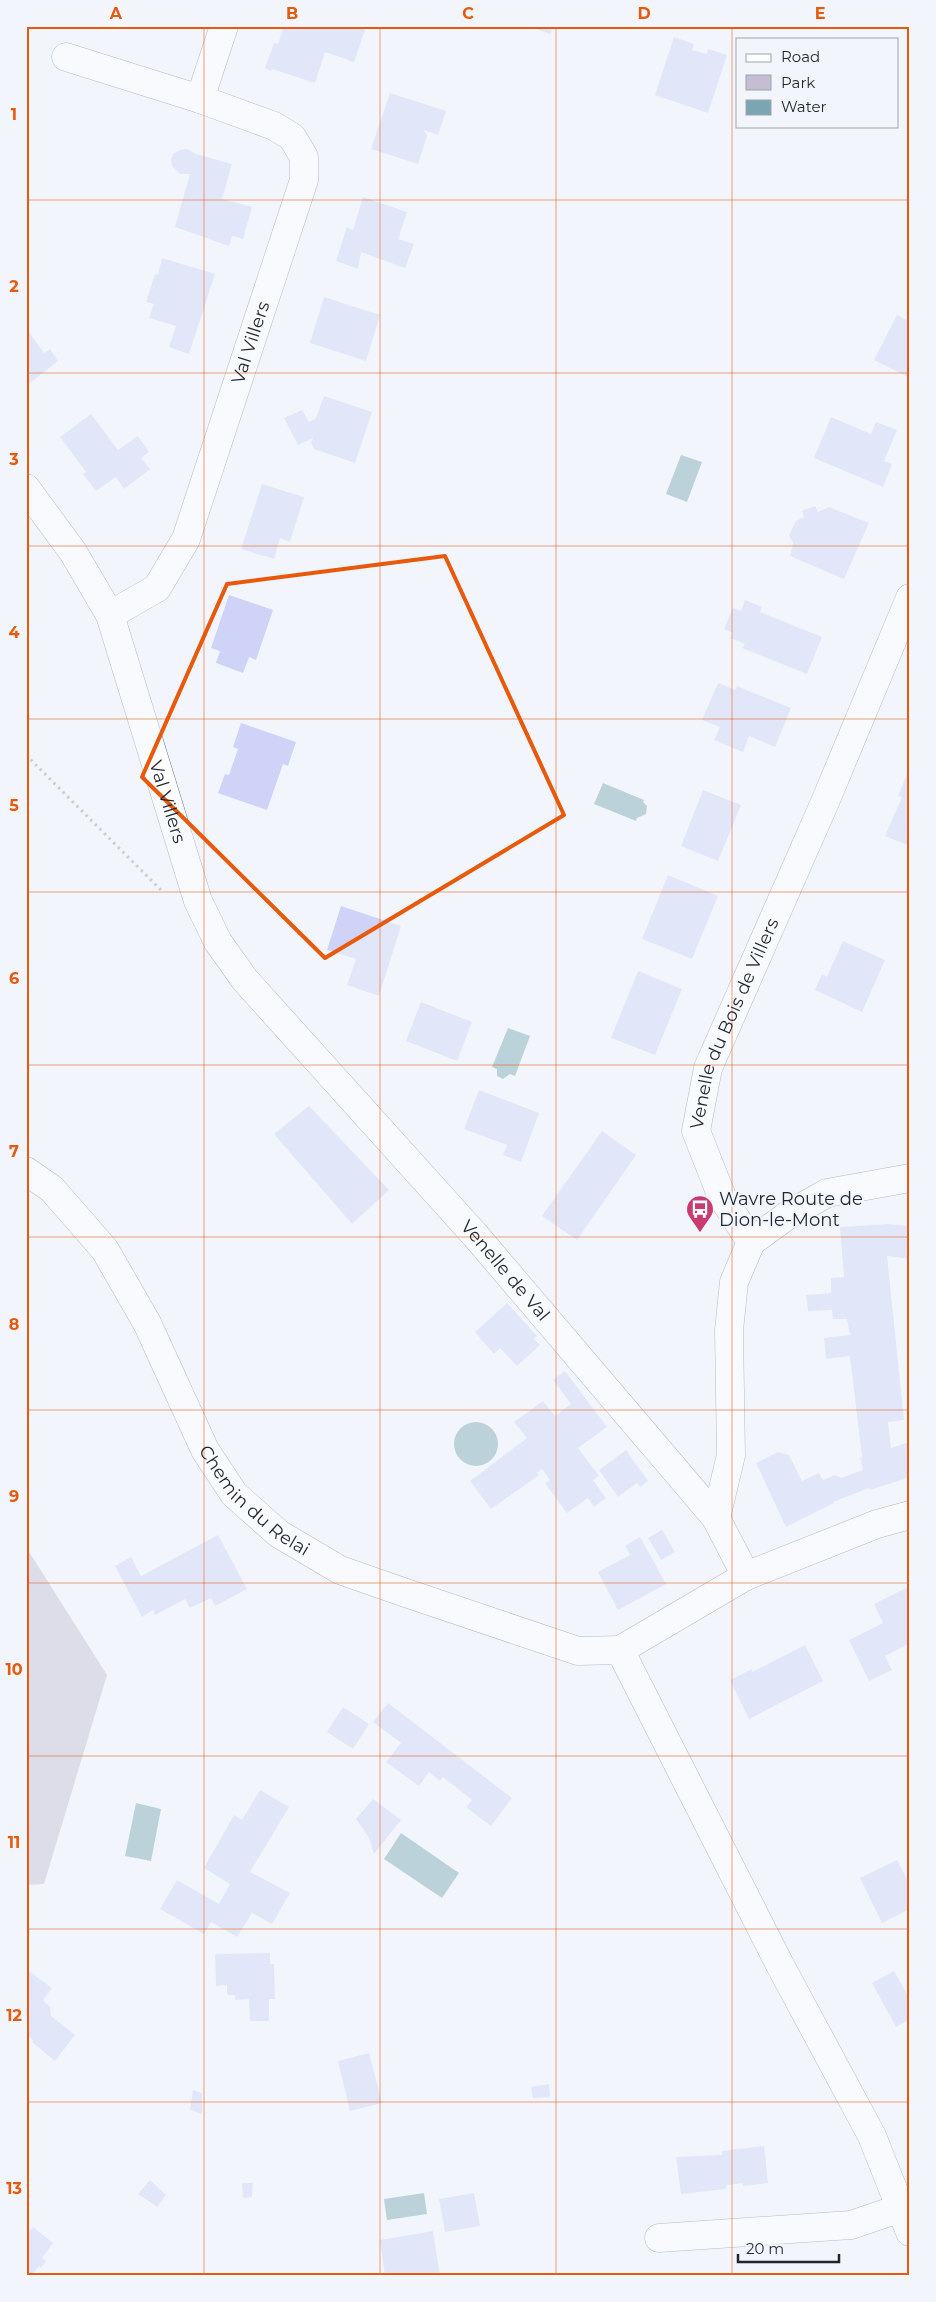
<svg xmlns="http://www.w3.org/2000/svg" width="936" height="2302" viewBox="0 0 936 2302" font-family="Montserrat,sans-serif">
  <style>
    .green { fill: #c4bdd3 }
    .water { fill: #7aa6b3 }
    .building { fill: #ced3f7 }
    .lines { fill: none; stroke-linecap: round; stroke-linejoin: round }
    .street-casing { stroke: #667790; stroke-width: 29 }
    .secondary-casing { stroke: #667790; stroke-width: 29 }
    .path { stroke: #9ba0a8; stroke-width: 3; stroke-dasharray: 2.5 4; stroke-linecap: butt }
    .street { stroke: #fff; stroke-width: 28 }
    .secondary { stroke: #fff; stroke-width: 28 }
    .marked { fill: none; stroke: #e8590c; stroke-width: 4; stroke-linejoin: round }
    .grid { fill: none; stroke: #e8590c; stroke-width: 1; stroke-opacity: 0.55 }
    .labels { text-anchor: middle; dominant-baseline: central; stroke-width: 4; stroke-linejoin: round; paint-order: stroke }
    .street-label { font-size: 18px; fill: #1f2630; stroke: #f2f6fc }
    .poi-label { font-size: 18px; fill: #1f2630; stroke: #f2f6fc; text-anchor: start }
    .neatline { fill: none; stroke: #e8590c; stroke-width: 2 }
    .grid-label { font-size: 16px; text-anchor: middle; font-weight: bold; fill: #e8590c }
  </style>
  <rect width="100%" height="100%" fill="#f2f6fc"/>
  <path class="green" d="M26,1547l81,128 -63,209 -18,1z"/>
  <g class="water">
    <path d="M681,455l21,7 -15,40 -21,-8z"/>
    <path d="M603,783l41,17 -1,2 4,4 -1,8 -9,4 -1,3 -42,-17z"/>
    <path d="M508,1028l22,8 -15,40 -5,-2 -7,5 -6,-3v-7l-5,-2z"/>
    <circle cx="476" cy="1444" r="22"/>
    <path d="M136,1803l25,6 -10,52 -26,-5z"/>
    <path d="M401,1833l58,40 -17,25 -58,-39z"/>
    <path d="M424,2193l3,21 -40,6 -3,-21z"/>
  </g>
  <g class="building">
    <path d="M284,26h30l8,3 1,-3h30l12,4 -11,32 -29,-10 -10,31 -43,-14 -1,2 -6,-3 9,-25 4,1z"/>
    <path d="M528,26h25l-3,8z"/>
    <path d="M674,37l20,7 -2,6 15,4 1,-5 19,6 -19,58 -53,-18z"/>
    <path d="M390,93l56,18 -8,24 -14,-5 3,6 -9,28 -47,-15z"/>
    <path d="M187,149l9,5 36,10 -10,35 30,8 -9,32 -11,-3 -3,10 -54,-19 15,-53h-10l-8,-8 -1,-7 2,-5 7,-4z"/>
    <path d="M363,197l44,15 -9,27 16,5 -9,24 -44,-16 -3,17 -22,-8 11,-34 6,3z"/>
    <path d="M162,258l53,16 -26,80 -20,-7 7,-21 -27,-8 5,-14 -8,-2 9,-28 3,1z"/>
    <path d="M324,297l56,18 -14,46 -56,-18z"/>
    <path d="M897,315l13,7v56l-36,-18z"/>
    <path d="M26,328l18,25 6,-4 8,12 -32,25z"/>
    <path d="M324,396l48,16 -17,51 -41,-14 -3,-6 2,-5 -15,7 -14,-27 18,-8 7,12 7,-4z"/>
    <path d="M91,414l27,36 20,-14 11,16 -8,6 9,11 -26,20 -8,-12 -20,14 -13,-17 3,-2 -26,-35z"/>
    <path d="M831,417l40,17 5,-12 21,8 -13,31 8,3 -9,23 -69,-29z"/>
    <path d="M262,484l42,13 -14,45 -10,-4 -6,21 -33,-10z"/>
    <path d="M815,506l3,6 11,-5 40,16 -25,56 -54,-23 3,-13 -4,-8 7,-14 8,-4 -2,-6z"/>
    <path d="M229,595l44,15 -17,50 -7,-3 -6,16 -27,-10 4,-12 -9,-3z"/>
    <path d="M745,600l17,7 -2,5 62,25 -15,37 -65,-26 3,-4 -15,-6 3,-5 -9,-4 9,-21 8,3z"/>
    <path d="M718,683l17,7 2,-4 54,22 -16,39 -26,-11 -6,16 -29,-12 6,-13 -18,-7z"/>
    <path d="M241,723l55,19 -8,24 -5,-2 -16,46 -49,-17 7,-19 4,1 9,-26 -5,-2z"/>
    <path d="M907,774l3,1v71l-25,-10 17,-39 -4,-1z"/>
    <path d="M703,790l38,15 -23,56 -37,-15z"/>
    <path d="M668,875l50,21 -26,63 -50,-20z"/>
    <path d="M341,906l60,20 -22,70 -32,-11 9,-26 -29,-9z"/>
    <path d="M843,941l42,19 -23,52 -47,-22 7,-16 5,3z"/>
    <path d="M638,971l44,18 -27,66 -44,-17z"/>
    <path d="M421,1002l51,20 -15,39 -51,-20z"/>
    <path d="M479,1090l60,23 -18,49 -18,-7 4,-10 -43,-16z"/>
    <path d="M309,1106l80,84 -37,34 -78,-90z"/>
    <path d="M602,1131l34,24 -59,85 -35,-24z"/>
    <path d="M888,1224l22,2v33l-23,-3 17,164 -16,2 3,26 19,-6v35l-40,13 -1,-2 -36,14 1,1 -48,24 -30,-64 22,-11 11,3 13,26 17,-8 4,7 12,-5 6,3 22,-8 -3,-12 2,-1 -12,-101 -24,3 -2,-21 26,-3 -3,-16h-14l-1,-9 -24,1 -2,-16 25,-2v-15l13,-1 -4,-50z"/>
    <path d="M507,1303l30,33 -3,3 6,6 -23,21 -17,-18 -6,6 -19,-22z"/>
    <path d="M565,1371l42,56 -29,21 21,28 -6,4 13,18 -12,9 -6,-9 -21,15 -22,-30 5,-3 -8,-11 -5,4 2,2 -48,34 -21,-28 57,-43 -13,-16 29,-21 12,15 16,-12 -18,-24z"/>
    <path d="M626,1450l22,31 -8,6 -3,-4 -19,14 -19,-27z"/>
    <path d="M662,1530l13,22 -14,8 -13,-22z"/>
    <path d="M218,1535l29,54 -32,17 -4,-8 -21,10 -5,-9 -30,16 -2,-5 -11,7 -27,-51 16,-9 10,19z"/>
    <path d="M640,1537l26,47 -48,26 -20,-38 32,-17 -5,-9z"/>
    <path d="M910,1586v57l-25,13 7,14 -23,11 -20,-41 34,-17 -9,-19z"/>
    <path d="M805,1645l18,36 -74,38 -19,-39 22,-11v3z"/>
    <path d="M388,1703l124,95 -21,28 -25,-19 6,-7 -29,-23 -3,4 -11,-9 -10,14 -33,-24 15,-19 -28,-21z"/>
    <path d="M343,1707l26,17 -16,25 -26,-17z"/>
    <path d="M260,1790l29,17 -39,65 40,21 -18,31 -20,-11 -15,24 -26,-15 -7,12 -44,-25 17,-29 42,24 11,-20 -26,-16 30,-53 8,5z"/>
    <path d="M373,1799l28,21 -27,34 -5,-16 -13,-19z"/>
    <path d="M897,1860l13,25v24l-28,14 -22,-45z"/>
    <path d="M270,1953v11h4l1,35h-6v22h-19l-1,-22 -14,1v-5h-8v-10l-11,1 -1,-32z"/>
    <path d="M26,1969l26,19 -9,12 7,7 1,9 24,19 -20,26 -23,-19 1,-2 -7,-6z"/>
    <path d="M894,1971l14,25 2,-1v24l-14,8 -24,-44z"/>
    <path d="M369,2053l13,50 -32,8 -12,-50z"/>
    <path d="M549,2084l1,13 -17,1 -2,-11z"/>
    <path d="M193,2090l9,3v21l-12,-4z"/>
    <path d="M764,2146l4,37 -25,3v-3l-17,2v4l-45,5 -5,-37 46,-2v-4z"/>
    <path d="M150,2180l16,15 -9,12 -19,-13z"/>
    <path d="M242,2183h11l-1,14 -9,1z"/>
    <path d="M474,2193l6,33 -35,6 -6,-33z"/>
    <path d="M33,2227l20,16 -11,15 4,3 -5,7 -2,-2 -8,10h-5v-41z"/>
    <path d="M433,2231l7,45h-55l-5,-36z"/>
  </g>
  <g class="lines">
    <g class="street-casing">
      <g id="street">
        <path d="M66,57l134,42"/>
        <path id="s1" d="M26,488l47,64 37,63 88,286 20,41 27,38 230,255 241,283 30,58"/>
        <path id="s2" d="M110,615l47,-27 29,-49 118,-359v-23l-12,-20 -18,-11 -74,-27 24,-73"/>
        <path id="s3" d="M26,1171l26,18 53,61 42,73 58,127 29,44 45,40 61,36 63,22 175,59 42,-1"/>
        <path id="s4" d="M751,1242l-29,-45 -26,-66 12,-63 117,-266 85,-204"/>
        <path d="M751,1242l37,-27 39,-22 83,-15"/>
        <path d="M716,1518l15,-63 -2,-125 5,-48 17,-40"/>
        <path d="M659,2238l192,-13 50,-17"/>
      </g>
    </g>
    <g class="secondary-casing">
      <path id="secondary" d="M910,1515l-33,9 -131,52 -126,74 160,315 92,171 38,96"/>
    </g>
    <path class="path" d="M26,755l135,135"/>
    <use href="#street" class="street"/>
    <use href="#secondary" class="secondary"/>
  </g>
  <path d="M0 0H936V2302H0ZM445,556l119,259 -239,143 -183,-181 85,-193z" fill="#f2f6fc" fill-opacity=".55" fill-rule="evenodd"/>
  <path class="marked" d="M445,556l119,259 -239,143 -183,-181 85,-193z"/>
  <path class="grid" d="M204,26v2250M380,26v2250M556,26v2250M732,26v2250M26,200h884M26,373h884M26,546h884M26,719h884M26,892h884M26,1065h884M26,1237h884M26,1410h884M26,1583h884M26,1756h884M26,1929h884M26,2102h884"/>
  <defs>
    <g id="bus-pin" transform="scale(1.4375)"><path d="M0 17L-7.5 6A9.5 9.5 0 1 1 7.5 6Z" fill="#c83c71" stroke="#f2f6fc"/><path d="M-5-6H5V4H4V6H2V4H-2V6H-4V4H-5ZM-3.5-4V0h7V-4ZM-3.5 1.2v1.5H-2V1.2ZM2 1.2v1.5H3.5V1.2Z" fill="#fff"/></g>
  </defs>
  <g fill-rule="evenodd">
    <use href="#bus-pin" x="700" y="1209"/>
  </g>
  <g class="labels">
    <g class="street-label">
      <text stroke="none"><textPath href="#s2" startOffset="318">Val Villers</textPath></text>
      <text stroke="none"><textPath href="#s1" startOffset="348">Val Villers</textPath></text>
      <text stroke="none"><textPath href="#s4" startOffset="239">Venelle du Bois de Villers</textPath></text>
      <text stroke="none"><textPath href="#s1" startOffset="934">Venelle de Val</textPath></text>
      <text stroke="none"><textPath href="#s3" startOffset="408">Chemin du Relai</textPath></text>
    </g>
    <g class="poi-label">
      <text x="719" y="1199">Wavre Route de<tspan x="719" dy="21">Dion-le-Mont</tspan></text>
    </g>
  </g>
  <rect width="936" height="2302" fill="none" stroke="#f2f6fc" stroke-width="55"/>
  <rect x="736" y="38" width="162" height="90" fill="#f2f6fc" stroke="#9ea3aa"/>
  <rect x="746" y="54" width="25" height="8" fill="#ffffff" stroke="#9ea3aa"/>
  <text x="781" y="62" font-size="15" fill="#1f2630">Road</text>
  <rect x="746" y="75" width="25" height="15" fill="#c4bdd3" stroke="#9ea3aa"/>
  <text x="781" y="88" font-size="15" fill="#1f2630">Park</text>
  <rect x="746" y="100" width="25" height="15" fill="#7aa6b3" stroke="#9ea3aa"/>
  <text x="781" y="112" font-size="15" fill="#1f2630">Water</text>
  <path d="M738 2254v8h101v-8" fill="none" stroke="#1f2630" stroke-width="2.5"/>
  <text x="746" y="2254" font-size="15" fill="#1f2630" stroke="#f2f6fc" stroke-width="4" paint-order="stroke">20 m</text>
  <rect x="28" y="28" width="880" height="2246" class="neatline"/>
  <g class="grid-label">
    <text x="116" y="19">A</text>
    <text x="292" y="19">B</text>
    <text x="468" y="19">C</text>
    <text x="644" y="19">D</text>
    <text x="820" y="19">E</text>
    <text x="14" y="120">1</text>
    <text x="14" y="292">2</text>
    <text x="14" y="465">3</text>
    <text x="14" y="638">4</text>
    <text x="14" y="811">5</text>
    <text x="14" y="984">6</text>
    <text x="14" y="1157">7</text>
    <text x="14" y="1330">8</text>
    <text x="14" y="1502">9</text>
    <text x="14" y="1675">10</text>
    <text x="14" y="1848">11</text>
    <text x="14" y="2021">12</text>
    <text x="14" y="2194">13</text>
  </g>
</svg>
